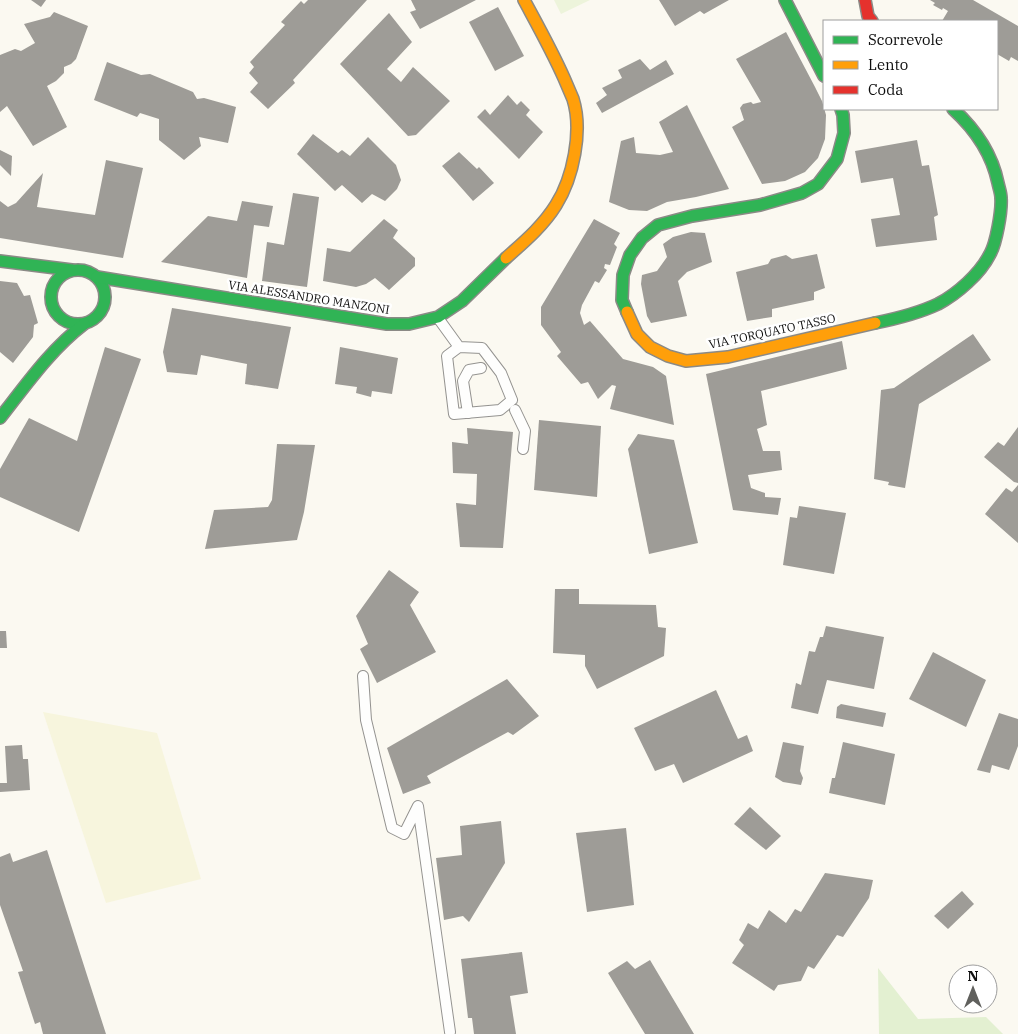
<svg xmlns="http://www.w3.org/2000/svg" width="1018" height="1034" viewBox="0 0 1018 1034" font-family="'IBM Plex Serif',serif">
  <style>
    .farmland { fill: #f7f5dd }
    .green { fill: #e3f0d1 }
    .pitch { fill: #edf4db }
    .building { fill: #9e9c97 }
    .lines { fill: none; stroke-linecap: round; stroke-linejoin: round }
    .lane-casing { stroke: #949390; stroke-width: 12 }
    .fast-casing { stroke: #8b8a86; stroke-width: 14 }
    .slow-casing { stroke: #8b8a86; stroke-width: 14 }
    .jam-casing { stroke: #8b8a86; stroke-width: 14 }
    .lane { stroke: #fefefd; stroke-width: 10 }
    .fast { stroke: #30b455; stroke-width: 11 }
    .slow { stroke: #ff9f0a; stroke-width: 11 }
    .jam { stroke: #e5322d; stroke-width: 11 }
    .labels { text-anchor: middle; dominant-baseline: central; stroke-width: 5; stroke-linejoin: round; paint-order: stroke }
    .street-label { font-size: 12px; fill: #0d0d0d; stroke: #fff }
  </style>
  <rect width="100%" height="100%" fill="#fbf9f1"/>
  <path class="farmland" d="M43,712l114,21 44,146 -95,24z"/>
  <path class="green" d="M878,968l40,51 68,-2 17,17h-124z"/>
  <path class="pitch" d="M554,0h36l-29,14z"/>
  <g class="building">
    <path d="M31,0h15l-5,7z"/>
    <path d="M308,0h59l-74,80 2,3 -27,26 -18,-17 8,-9 -9,-10 5,-6 -4,-5 35,-37 -4,-3 20,-21 3,3z"/>
    <path d="M411,0h65l-56,29 -10,-17 6,-2z"/>
    <path d="M659,0h70l-25,14 -4,-3 -25,15z"/>
    <path d="M930,0h43l45,26v35l-7,-4 -2,4 -12,-7v-33h-55l6,-10 -5,-3 -1,2 -9,-5 2,-2z"/>
    <path d="M498,7l26,49 -29,15 -26,-49z"/>
    <path d="M54,12l34,14 -12,33 -5,5 -7,3v6l-8,8 -9,5 20,41 -34,19 -26,-40 -7,6v-57l15,-6 6,2 14,-8 -11,-19 26,-7z"/>
    <path d="M389,13l23,29 -25,27 14,13 12,-15 37,34 -34,34 -8,1 -68,-72z"/>
    <path d="M786,32l29,55 7,14 4,14 -1,24 -7,19 -13,14 -20,9 -23,3 -30,-57 12,-7 -4,-12 3,-4 8,-2 2,2 8,-2 -25,-43z"/>
    <path d="M640,59l10,11 16,-10 8,14 -72,39 -6,-10 11,-8 -5,-7 20,-10 -4,-8z"/>
    <path d="M107,62l34,13 9,-1 43,18 4,7 7,-1 32,9 -8,36 -29,-6 2,9 -17,14 -25,-20v-21l-19,-6 -3,4 -43,-17z"/>
    <path d="M508,95l9,10 4,-4 9,9 -4,5 17,17 -24,27 -42,-42 8,-8 5,6z"/>
    <path d="M687,105l42,84 -33,8 -29,5 -20,9 -18,-1 -20,-8 12,-61 13,-4 2,16 24,2 13,-3 -14,-30z"/>
    <path d="M313,134l25,19 4,-3 8,6 18,-19 28,28 5,15 -4,9 -12,12 -13,-7 -10,9 -20,-18 -7,6 -38,-37z"/>
    <path d="M917,140l5,26 7,-1 9,50 -4,2 3,23 -61,7 -5,-28 29,-4 -7,-37 -32,5 -6,-32z"/>
    <path d="M0,150l12,6 -1,20 -11,-11z"/>
    <path d="M459,152l18,17 2,-2 15,16 -21,18 -31,-35z"/>
    <path d="M106,160l37,8 -20,90 -123,-20v-37l8,6 8,-4 27,-30 -6,34 58,8z"/>
    <path d="M293,193l26,4 -12,90 -45,-6 5,-39 17,3z"/>
    <path d="M242,201l31,5 -4,21 -15,-2 -7,53 -86,-16 47,-46 29,5z"/>
    <path d="M384,219l14,11 -5,8 22,20v8l-26,24 -14,-12 -9,6 -10,3 -33,-6 4,-33 23,4z"/>
    <path d="M594,219l26,14 -6,11 3,3 -7,18 -5,-1 -1,4 3,2 -8,13 -4,-2 -13,24 -2,8 4,12 6,-4 33,38 30,8 13,9 8,49 -64,-16 6,-23 -4,-1 -14,14 -10,-17 -7,2 -24,-28 4,-4 -20,-27v-18z"/>
    <path d="M691,232l14,1 7,29 -25,10 -9,9 9,35 -36,7 -4,-7 -6,-32 1,-9 15,-4 10,-14 -4,-13 10,-7z"/>
    <path d="M817,254l8,34 -11,4v8l-42,9v8l-25,4 -11,-49 32,-8 3,-5 15,-4 6,4z"/>
    <path d="M0,281l17,2 7,13 6,-1 8,28 -4,2 -1,12 -20,26 -13,-11z"/>
    <path d="M172,308l119,19 -13,62 -33,-5 2,-20 -46,-9 -4,20 -30,-3 -4,-20z"/>
    <path d="M973,334l18,26 -72,44 -14,84 -17,-3 1,-3 -15,-3 7,-89 13,-2z"/>
    <path d="M842,341l5,28 -86,22 6,34 -10,4 6,22h17l2,19 -34,5 3,13 14,5v4l16,1 -3,17 -45,-5 -27,-136z"/>
    <path d="M105,347l36,12 -62,173 -79,-35v-28l29,-51 48,23z"/>
    <path d="M340,347l58,11 -6,36 -20,-3 -1,6 -15,-4 1,-6 -22,-3z"/>
    <path d="M539,420l62,6 -4,71 -63,-7z"/>
    <path d="M1018,427v56l-4,-1 -30,-25 14,-15 6,4z"/>
    <path d="M467,428l46,4 -10,116 -43,-1 -4,-44 20,2 1,-31 -24,-1 -1,-31 16,2z"/>
    <path d="M638,434l36,6 24,103 -49,11 -21,-105z"/>
    <path d="M277,444l38,1 -11,67 -7,28 -92,9 9,-39 54,-3 4,-7z"/>
    <path d="M1018,485v58l-33,-29 21,-26 6,4z"/>
    <path d="M799,506l47,7 -12,61 -51,-9 7,-48 7,1z"/>
    <path d="M389,570l30,22 -9,13 26,47 -59,31 -17,-34 8,-5 -12,-28z"/>
    <path d="M555,589h24v15l77,1 2,22 8,1 -2,28 -67,33 -12,-23v-11l-32,-2z"/>
    <path d="M826,626l58,11 -10,52 -47,-9 -9,34 -27,-6 5,-25 5,2 8,-34 6,1 5,-15h3z"/>
    <path d="M0,631h6l1,17h-7z"/>
    <path d="M933,652l53,28 -20,47 -57,-28z"/>
    <path d="M507,679l32,37 -26,19 -5,-3 -81,44 4,7 -28,11 -16,-46z"/>
    <path d="M716,690l22,49 9,-4 6,16 -70,32 -9,-19 -19,7 -21,-43z"/>
    <path d="M841,704l45,9 -3,14 -47,-9 1,-11z"/>
    <path d="M999,713l19,6v27l-9,24 -17,-5 -2,8 -13,-3z"/>
    <path d="M783,742l21,4 -4,25 3,7 -2,7 -18,-3 -8,-5z"/>
    <path d="M843,742l52,12 -10,51 -56,-12 3,-15h3z"/>
    <path d="M22,745l1,14h5l2,31 -30,2v-9h7l-2,-37z"/>
    <path d="M750,807l31,29 -15,14 -32,-26z"/>
    <path d="M501,821l4,42 -36,59 -6,-6 -19,4 -8,-62 26,-3 -2,-29z"/>
    <path d="M626,828l8,77 -47,7 -11,-79z"/>
    <path d="M47,850l39,122 20,62h-63l-3,-12 -5,2 -17,-52 5,-1 -23,-66v-48l10,-4 3,9z"/>
    <path d="M825,873l48,7 -4,18 -26,39 -6,-2 -23,34 -6,-3 -7,15 -23,4 -4,6 -42,-28 12,-18 -5,-5 9,-17 10,6 11,-19 17,13 9,-14 6,3z"/>
    <path d="M962,891l12,13 -26,25 -14,-13z"/>
    <path d="M522,952l6,41 -18,3 6,38h-42l-2,-16h-4l-7,-59z"/>
    <path d="M650,960l44,74h-49l-37,-61 19,-12 8,8z"/>
  </g>
  <g class="lines">
    <g class="lane-casing">
      <g id="lane">
        <path d="M438,318l21,29 23,1 19,25 11,27 -12,10 -46,4 -7,-58 12,-9"/>
        <path d="M515,410l10,21 -2,18"/>
        <path d="M468,413l-5,-32 6,-11 12,-2"/>
        <path d="M363,676l3,44 26,108 12,6 14,-28 32,226"/>
      </g>
    </g>
    <g class="fast-casing">
      <g id="fast">
        <path d="M785,0l39,76"/>
        <path d="M0,261l72,9"/>
        <circle cx="78" cy="297" r="27"/>
        <path d="M97,277l290,47h22l29,-7 24,-16 44,-43"/>
        <path d="M627,312l-5,-12 1,-25 7,-20 12,-17 16,-13 34,-9 68,-11 42,-12 16,-9 19,-25 7,-26 -1,-18 -2,-6"/>
        <path d="M875,323c20,-4 44,-10 63,-19 19,-10 42,-30 52,-50 6,-10 12,-43 11,-56 0,-5 -2,-10 -3,-15 -6,-29 -23,-54 -45,-74"/>
        <path d="M0,418c26,-33 50,-68 84,-94"/>
      </g>
    </g>
    <g class="slow-casing">
      <g id="slow">
        <path d="M506,258c18,-16 37,-32 50,-53 17,-27 27,-74 17,-106 -3,-7 -6,-14 -9,-21 -12,-27 -26,-52 -40,-78"/>
        <path d="M627,312l10,22 13,13 18,9 18,5 42,-4 147,-34"/>
      </g>
    </g>
    <g class="jam-casing">
      <path id="jam" d="M865,0l3,16 4,5"/>
    </g>
    <use href="#lane" class="lane"/>
    <use href="#fast" class="fast"/>
    <use href="#slow" class="slow"/>
    <use href="#jam" class="jam"/>
  </g>
  <g class="labels">
    <g class="street-label">
      <text transform="translate(309 297) rotate(9)">VIA ALESSANDRO MANZONI</text>
      <text transform="translate(772 331) rotate(-12)">VIA TORQUATO TASSO</text>
    </g>
  </g>
  <rect x="823" y="20" width="175" height="90" fill="#ffffff" stroke="#9e9e9e"/>
  <rect x="833" y="36" width="25" height="8" fill="#30b455" stroke="#9e9e9e"/>
  <text x="868" y="45" font-size="15" fill="#0d0d0d">Scorrevole</text>
  <rect x="833" y="61" width="25" height="8" fill="#ff9f0a" stroke="#9e9e9e"/>
  <text x="868" y="70" font-size="15" fill="#0d0d0d">Lento</text>
  <rect x="833" y="86" width="25" height="8" fill="#e5322d" stroke="#9e9e9e"/>
  <text x="868" y="95" font-size="15" fill="#0d0d0d">Coda</text>
  <g transform="translate(973 989)"><circle r="24" fill="#ffffff" stroke="#9e9e9e"/>
  <path d="M0-4L9 19L0 12L-9 19Z" fill="#60605d"/>
  <text y="-8" font-size="14" font-weight="bold" text-anchor="middle" fill="#0d0d0d">N</text>
  </g>
</svg>
